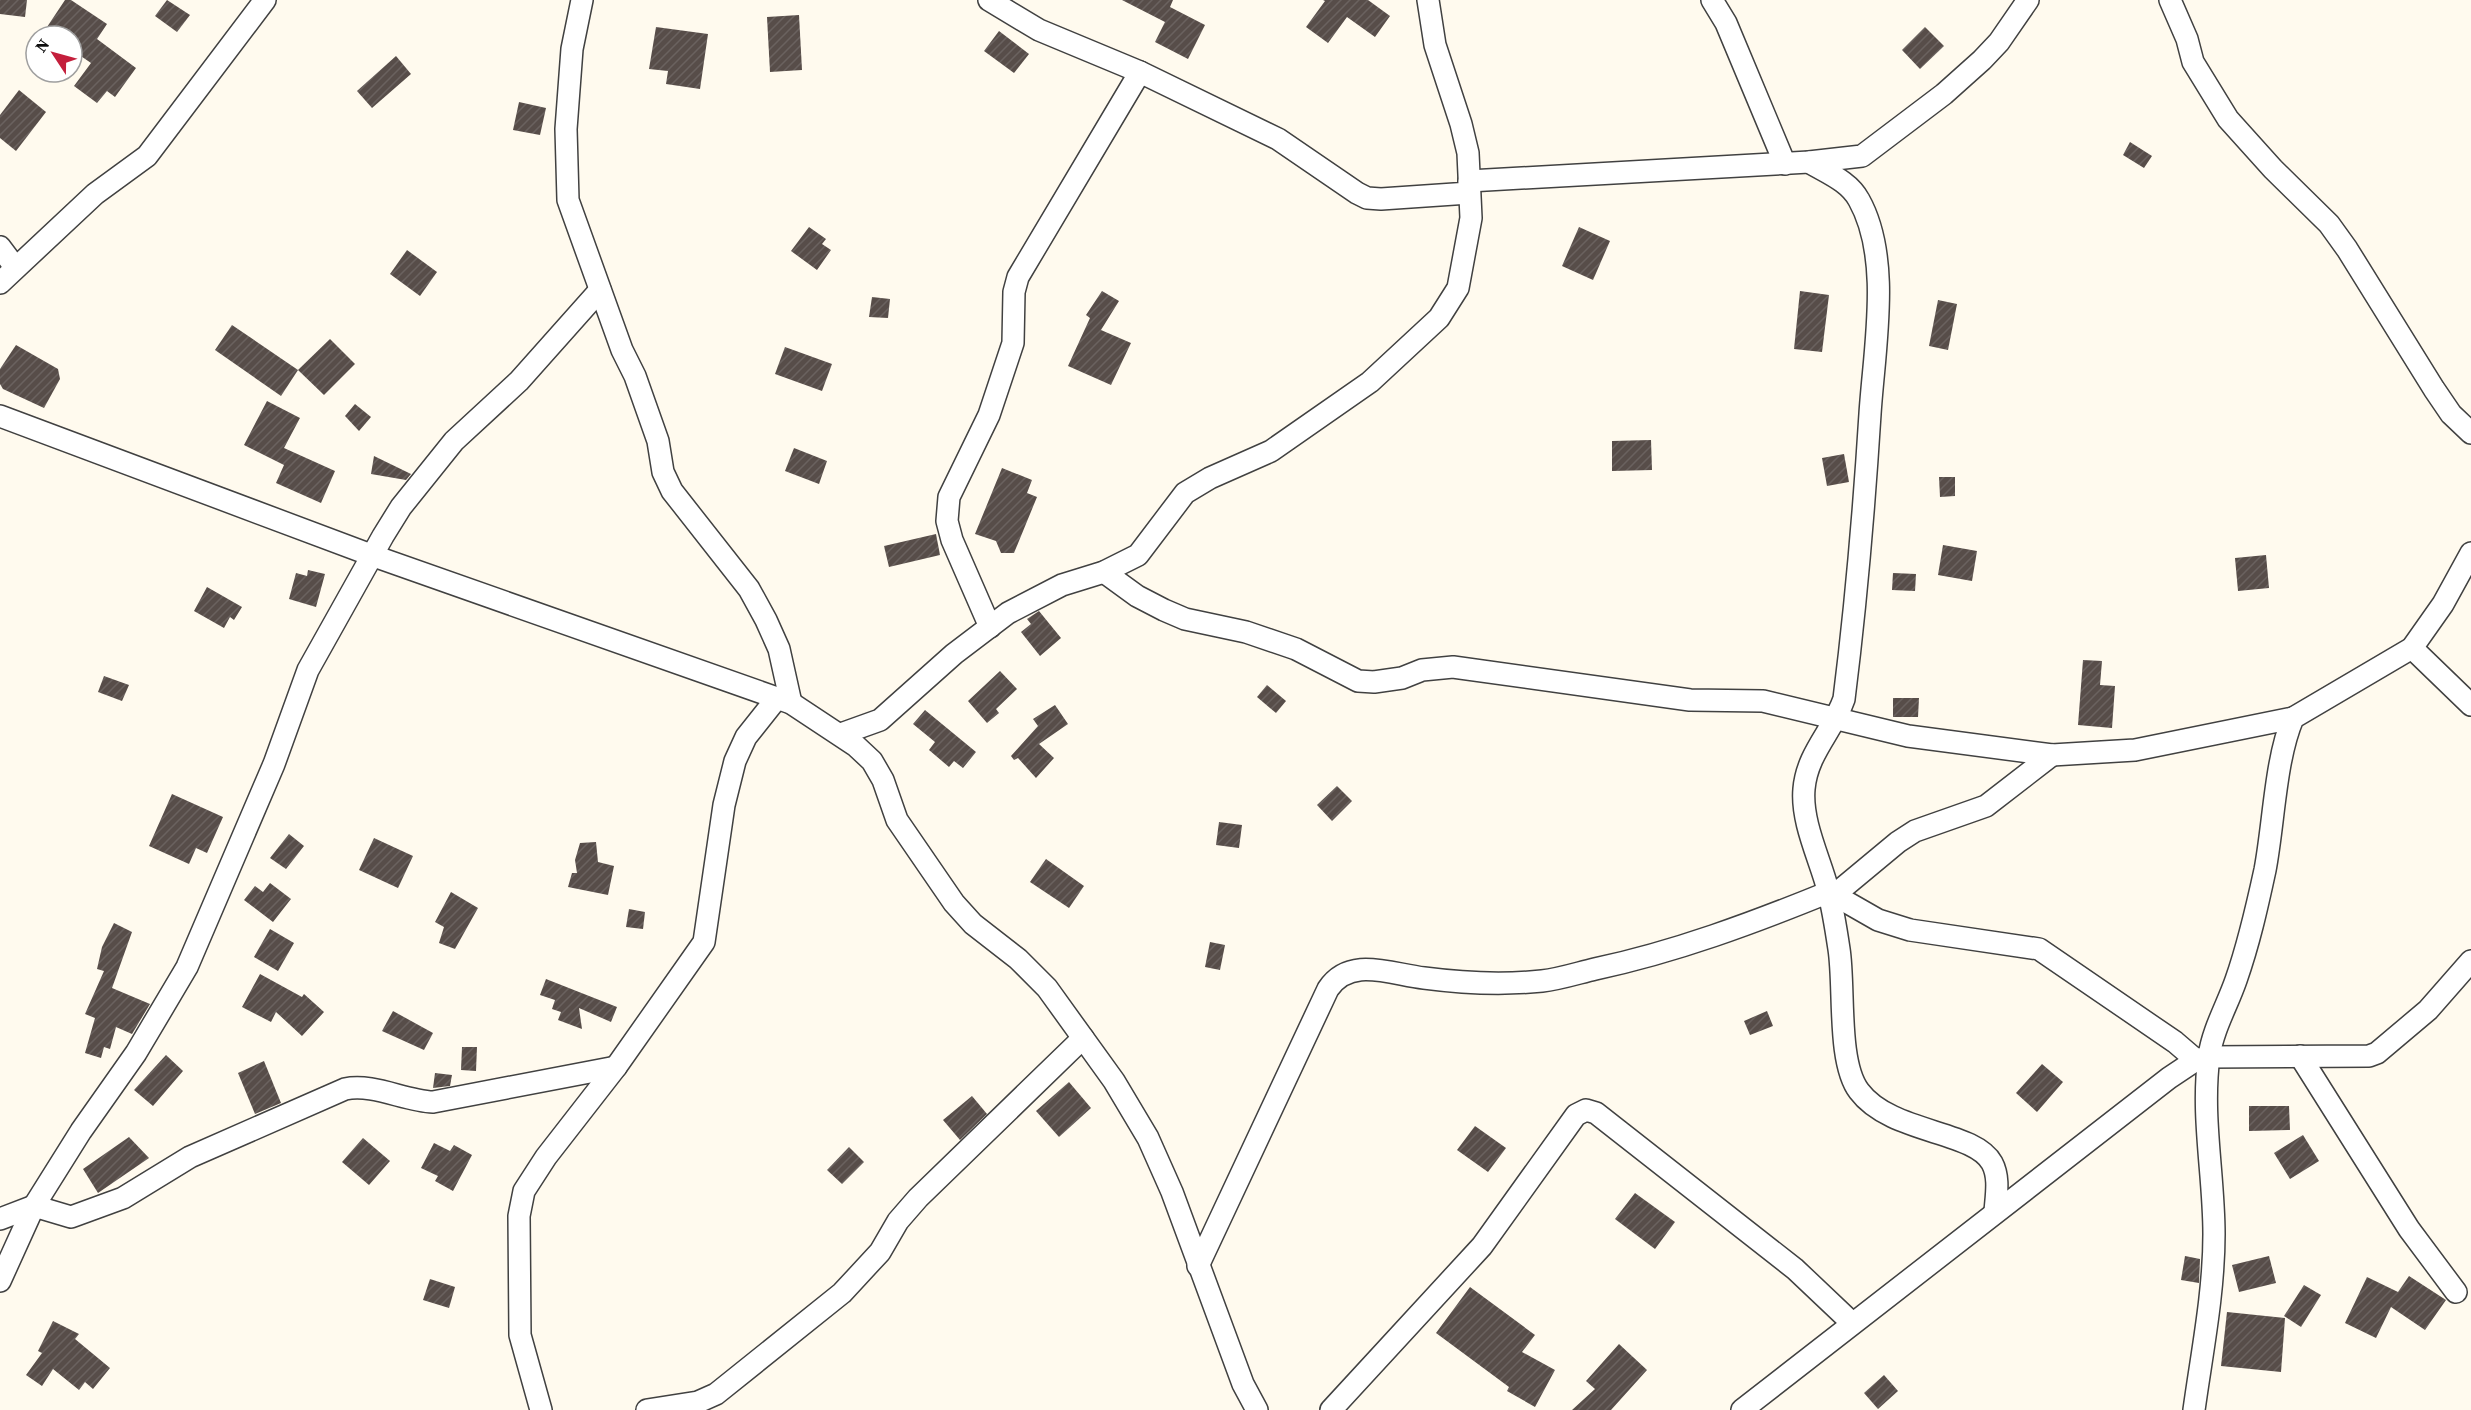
<svg xmlns="http://www.w3.org/2000/svg" width="2471" height="1410" viewBox="0 0 2471 1410" font-family="'Source Serif 4',serif">
  <style>
    .building { fill: url(#building-hatch) }
    .lines { fill: none; stroke-linecap: round; stroke-linejoin: round }
    .street-casing { stroke: #414141; stroke-width: 24 }
    .street { stroke: #fff; stroke-width: 21 }
  </style>
  <defs>
    <pattern id="building-hatch" width="6" height="6" patternUnits="userSpaceOnUse" patternTransform="scale(1.5)"><rect width="6" height="6" fill="#574d49"/><path d="M-1 1l2-2M0 6l6-6M5 7l2-2" fill="none" stroke="#6a625f"/></pattern>
  </defs>
  <rect width="100%" height="100%" fill="#fffaee"/>
  <g class="building">
    <path d="M0,0h27l-2,17 -25,-3z"/>
    <path d="M65,0h6l36,24 -10,15 39,29 -21,29 -8,-6 -10,12 -23,-17 17,-23 -19,-13v-14h-31z"/>
    <path d="M167,0l23,15 -13,17 -22,-16z"/>
    <path d="M1122,0h51l-3,7 35,18 -17,34 -33,-17 10,-20z"/>
    <path d="M1323,0h45l22,16 -15,21 -28,-20 -19,26 -22,-16 19,-26z"/>
    <path d="M799,15l3,55 -32,2 -3,-55z"/>
    <path d="M656,27l52,7 -8,55 -34,-5 2,-13 -19,-2z"/>
    <path d="M1925,27l19,19 -24,23 -18,-19z"/>
    <path d="M999,31l30,23 -15,19 -30,-22z"/>
    <path d="M396,56l15,18 -39,34 -15,-17z"/>
    <path d="M19,90l27,22 -30,39 -16,-13v-23z"/>
    <path d="M519,102l27,6 -6,27 -27,-5z"/>
    <path d="M2130,142l22,14 -8,12 -21,-13z"/>
    <path d="M809,227l17,12 -4,5 9,6 -14,20 -26,-19z"/>
    <path d="M1579,227l31,14 -17,39 -31,-14z"/>
    <path d="M407,250l30,22 -17,24 -30,-22z"/>
    <path d="M1102,291l17,10 -18,29 30,13 -20,42 -43,-19 22,-48 -4,-3z"/>
    <path d="M1800,291l29,4 -7,57 -28,-3z"/>
    <path d="M872,297l18,2 -2,19 -19,-1z"/>
    <path d="M1938,300l19,4 -9,46 -19,-4z"/>
    <path d="M232,325l66,45 -17,26 -66,-46z"/>
    <path d="M330,339l25,25 -31,31 -26,-25z"/>
    <path d="M16,345l42,24 2,10 -16,29 -41,-19 -3,-5v-15z"/>
    <path d="M785,347l47,17 -10,27 -47,-17z"/>
    <path d="M267,401l33,17 -16,30 51,23 -14,32 -45,-20 8,-18 -40,-20z"/>
    <path d="M355,404l16,13 -12,14 -14,-15z"/>
    <path d="M1651,440l1,30 -40,1v-30z"/>
    <path d="M794,448l33,13 -8,23 -34,-13z"/>
    <path d="M1844,454l5,28 -22,4 -5,-28z"/>
    <path d="M374,456l37,18 -5,6 -35,-6z"/>
    <path d="M1002,468l30,12 -5,13 10,4 -23,56h-13l-5,-12 -21,-7z"/>
    <path d="M1939,477h16v19l-15,1z"/>
    <path d="M936,534l4,21 -51,12 -5,-21z"/>
    <path d="M1943,545l34,6 -5,30 -34,-6z"/>
    <path d="M2266,555l3,33 -31,3 -3,-33z"/>
    <path d="M308,570l17,4 -9,33 -27,-8 7,-26 11,3z"/>
    <path d="M1893,573l23,1 -1,17 -23,-1z"/>
    <path d="M207,587l35,20 -8,13 -4,-3 -6,11 -30,-17z"/>
    <path d="M1039,611l22,27 -21,18 -19,-24 10,-8 -4,-5z"/>
    <path d="M2083,660l19,1 -2,24 15,1 -3,42 -34,-3z"/>
    <path d="M1000,671l17,18 -21,20 3,4 -12,10 -19,-22z"/>
    <path d="M104,676l25,9 -7,16 -24,-9z"/>
    <path d="M1267,685l19,16 -10,12 -19,-16z"/>
    <path d="M1893,698h26l-1,19h-25z"/>
    <path d="M1055,705l13,19 -29,20 15,14 -18,20 -18,-20 -4,2 -3,-4 27,-30 -5,-7z"/>
    <path d="M925,710l51,42 -13,16 -9,-7 -5,6 -20,-17 6,-8 -22,-18z"/>
    <path d="M1337,786l15,15 -20,20 -15,-16z"/>
    <path d="M172,794l51,23 -16,36 -11,-5 -7,16 -40,-18z"/>
    <path d="M1219,822l23,3 -3,23 -23,-3z"/>
    <path d="M289,834l15,12 -18,23 -16,-11z"/>
    <path d="M374,838l39,18 -15,32 -39,-18z"/>
    <path d="M596,842l2,20 16,4 -6,29 -40,-8 4,-14h5l-2,-13 5,-17z"/>
    <path d="M1046,859l38,27 -15,22 -39,-26z"/>
    <path d="M270,883l21,16 -18,23 -29,-22 11,-14 8,6z"/>
    <path d="M451,892l27,16 -23,41 -16,-6 5,-16 -9,-5z"/>
    <path d="M629,909l16,3 -2,17 -17,-2z"/>
    <path d="M114,923l18,9 -20,56 38,16 -18,30 -16,-7 -6,22 -6,-2 -3,11 -16,-5 10,-35 -10,-4 19,-43 -7,-2 5,-22z"/>
    <path d="M270,929l24,14 -16,28 -24,-14z"/>
    <path d="M1210,942l15,3 -5,25 -15,-3z"/>
    <path d="M260,974l42,23 2,-3 20,18 -22,24 -26,-24 -5,10 -29,-15z"/>
    <path d="M546,979l71,28 -6,15 -32,-14 3,21 -24,-9 3,-8 -9,-3 3,-9 -15,-5z"/>
    <path d="M393,1011l40,22 -9,17 -42,-19z"/>
    <path d="M1767,1011l6,15 -23,9 -6,-14z"/>
    <path d="M462,1047h15l-1,24 -15,-1z"/>
    <path d="M166,1055l17,16 -30,35 -19,-16z"/>
    <path d="M264,1061l17,42 -26,11 -17,-41z"/>
    <path d="M2042,1064l21,18 -26,30 -21,-19z"/>
    <path d="M435,1073l17,2 -2,11 -17,2z"/>
    <path d="M1069,1082l22,26 -32,29 -23,-26z"/>
    <path d="M972,1096l15,18 -27,26 -17,-20z"/>
    <path d="M2249,1106h40l1,24 -41,1z"/>
    <path d="M1475,1126l31,22 -18,24 -31,-22z"/>
    <path d="M2303,1135l16,26 -29,18 -16,-26z"/>
    <path d="M129,1137l20,21 -51,35 -15,-24z"/>
    <path d="M363,1138l27,23 -21,24 -27,-23z"/>
    <path d="M434,1143l16,8 4,-6 18,10 -19,36 -18,-10 3,-5 -17,-8z"/>
    <path d="M849,1147l15,15 -22,22 -15,-14z"/>
    <path d="M1635,1193l40,29 -20,27 -40,-30z"/>
    <path d="M2185,1256l15,3 -1,24 -18,-3z"/>
    <path d="M2269,1256l7,27 -37,9 -7,-27z"/>
    <path d="M2409,1276l37,24 -21,30 -34,-23 -15,31 -31,-15 22,-46 31,15z"/>
    <path d="M430,1279l25,8 -6,21 -26,-8z"/>
    <path d="M2304,1285l17,10 -20,32 -17,-11z"/>
    <path d="M1470,1287l65,48 -13,17 33,18 -20,37 -28,-16 2,-4 -73,-54z"/>
    <path d="M2227,1312l58,6 -4,54 -60,-6z"/>
    <path d="M53,1321l26,13 -4,5 35,29 -17,21 -8,-7 -6,8 -26,-21 -11,17 -16,-11 16,-22 -4,-2z"/>
    <path d="M1619,1344l28,26 -36,40h-39l23,-21 -9,-8z"/>
    <path d="M1884,1375l14,16 -20,18 -14,-16z"/>
  </g>
  <g class="lines">
    <g class="street-casing">
      <g id="street">
        <path d="M582,0l-10,49 -6,80 2,71 54,150 13,26 23,65 5,31 9,19 77,98 17,31 13,29 12,54"/>
        <path d="M989,0l50,30 101,42 138,67 79,54 10,5 14,1 88,-6v-12l340,-19 53,-6 82,-62 38,-34 17,-18 29,-42"/>
        <path d="M1712,0l14,23 59,141"/>
        <path d="M2170,0l17,39 6,23 35,57 45,50 56,55 18,25 87,140 17,25 20,19"/>
        <path d="M1809,162c18,11 40,19 50,38 33,59 15,149 11,214 -6,96 -14,190 -26,285 -11,32 -37,54 -40,90 -3,33 16,70 24,101 5,19 8,39 11,59 6,38 -2,113 20,142 32,43 115,39 133,72 8,15 4,33 3,49"/>
        <path d="M0,247l15,20"/>
        <path d="M0,283l95,-89 52,-38 118,-156"/>
        <path d="M0,416l371,139 420,148 65,43 16,15 11,19 14,40 57,83 19,21 45,35 29,29 67,93 34,57 24,54 71,192 14,26"/>
        <path d="M1104,572l33,24 27,14 21,9 61,13 50,17 62,32 16,1 28,-4 20,-8 31,-3 237,33 73,1 145,35 144,19 83,-5 158,-32"/>
        <path d="M990,627l-38,-87 -5,-19 2,-24 40,-82 24,-72 1,-51 4,-15 122,-205"/>
        <path d="M2412,648l59,57"/>
        <path d="M841,734l39,-14 74,-66 54,-41 54,-28 42,-13 34,-17 47,-62 25,-15 61,-27 99,-69 69,-64 19,-30 13,-70 -3,-65 -7,-29 -26,-79 -7,-45"/>
        <path d="M1833,896l65,-54 17,-11 71,-25 66,-51"/>
        <path d="M2300,1056l109,173 47,63"/>
        <path d="M0,1219l34,-13 37,11 52,-19 67,-41 155,-68c28,-6 60,12 88,13l183,-35"/>
        <path d="M1198,1266l130,-277c22,-33 62,-15 96,-11 38,5 79,7 118,3 18,-2 36,-8 53,-12 80,-17 158,-46 234,-77l49,28 32,10 129,19 136,93 21,18"/>
        <path d="M0,1281l34,-75 47,-75 55,-78 51,-86 87,-203 34,-94 75,-134 18,-29 53,-66 65,-60 81,-91"/>
        <path d="M541,1410l-21,-75 -1,-119 5,-25 22,-34 70,-90 88,-125 20,-137 11,-44 11,-24 31,-39"/>
        <path d="M647,1410l51,-8 18,-8 126,-101 38,-41 18,-31 20,-23 165,-160"/>
        <path d="M1331,1410l151,-164 94,-131 10,-5 10,3 199,156 57,54"/>
        <path d="M1742,1410l427,-332 27,-18 13,-3 160,-1 8,-3 51,-43 43,-49"/>
        <path d="M2194,1410c8,-58 20,-117 20,-176 0,-59 -13,-118 -5,-178 4,-27 18,-50 27,-76 13,-37 21,-73 29,-110 9,-47 10,-110 28,-152l119,-70 31,-44 28,-51"/>
      </g>
    </g>
    <use href="#street" class="street"/>
  </g>
  <g transform="translate(54 54) rotate(306)"><circle r="28" fill="#ffffff" stroke="#9f9f9f" stroke-width="1.5"/>
  <path d="M0-4.5L10 22L0 15L-10 22Z" fill="#c41f3c"/>
  <text y="-9" font-size="16" font-weight="bold" text-anchor="middle" fill="#0e0e0e">N</text>
  </g>
</svg>
